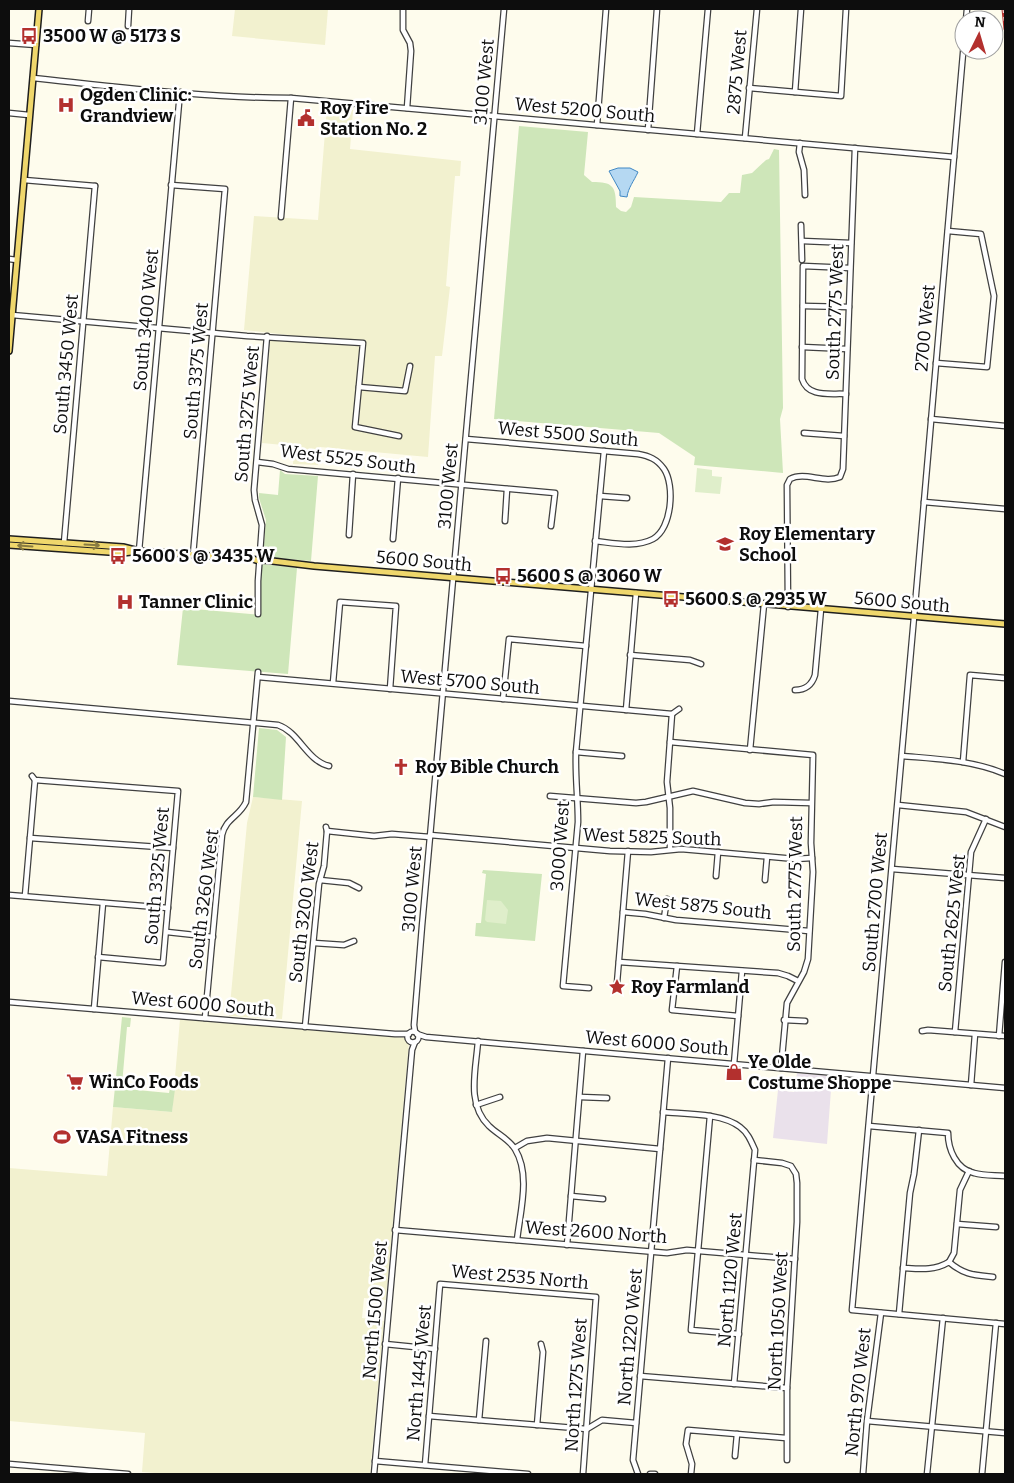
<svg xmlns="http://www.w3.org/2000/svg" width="1014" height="1483" viewBox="0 0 1014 1483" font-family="Bitter,serif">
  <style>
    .industrial { fill: #eae1eb }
    .farmland { fill: #f2f1cf }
    .green { fill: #cee6b9 }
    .pitch { fill: #dfeeca }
    .water { fill: #b5d8f2; stroke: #4188c4 }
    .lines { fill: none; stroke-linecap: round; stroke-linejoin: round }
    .minor-casing { stroke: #404040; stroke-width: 7 }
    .major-casing { stroke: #1e1e1e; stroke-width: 8 }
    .minor { stroke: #fff; stroke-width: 4.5 }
    .major { stroke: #efd76c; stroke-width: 5 }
    .rail-casing { stroke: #b3302e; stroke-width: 3 }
    .rail { stroke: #fff; stroke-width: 1; stroke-dasharray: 4; stroke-linecap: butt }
    .oneway { stroke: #897c41 }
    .labels { text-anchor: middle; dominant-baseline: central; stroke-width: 5; stroke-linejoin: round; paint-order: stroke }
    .poi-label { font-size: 18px; font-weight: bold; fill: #0d0d0d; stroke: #fff; text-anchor: start }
    .street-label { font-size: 18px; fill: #0d0d0d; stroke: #fff }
  </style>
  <rect width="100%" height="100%" fill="#fefced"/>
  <path class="industrial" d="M797,1073l35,3 -5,68 -54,-6 5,-48 16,2z"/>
  <g class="farmland">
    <path d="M235,9h93l-3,36 -93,-9z"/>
    <path d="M327,107l26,3 -3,39 111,12 -1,15h-5l-9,110 4,1 -8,69h-7l-7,101 -108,-10 -2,18 -25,-1 1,-18 -32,-3 8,-103 18,2 1,-7 -45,-5 10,-114 64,4z"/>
    <path d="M253,797l49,4 -20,218 -53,-3 18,-193z"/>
    <path d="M180,1019l226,19 3,4 -23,258 -22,-2 -2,20 22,3 -14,153h-202l-26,-2 3,-39 -136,-12v-253l98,8 6,-69 59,5z"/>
  </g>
  <g class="green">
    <path d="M519,126l69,6 -4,43 8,7c21,0 24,4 24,25l5,4 5,1 5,-5 3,-10 87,5 8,-9h11l2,-18 10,-2 14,-13 3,-1 5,-10 5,1 4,258 -3,11 3,54 -89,-8 1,-8 -36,-24 -165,-14z"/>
    <path d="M280,470l5,4 33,2 -7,85 -48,-4 3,-37 -7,-22v-5l19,2z"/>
    <path d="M262,564l35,4 -9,106 -111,-9 6,-57 78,7 -1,-33z"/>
    <path d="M259,728l18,2 9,7 -4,63 -29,-3z"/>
    <path d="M483,870l59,4 -7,67 -60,-5 1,-13h5l5,-49 -4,-1z"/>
    <path d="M122,1017l9,1 -1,9h-3l-5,58h4v4l43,4 1,-5 5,1 -3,23 -59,-5z"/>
  </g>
  <g class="pitch">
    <path d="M697,468l15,2v6l10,1 -2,17 -25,-2z"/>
    <path d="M487,900l14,1 7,9 -2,14 -19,-2 -2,-2z"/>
  </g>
  <path class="water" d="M618,168h12l8,4c-4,9 -10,16 -11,25l-7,-1v-5l-11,-20z"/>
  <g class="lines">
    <g class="minor-casing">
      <g id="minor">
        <path d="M403,9v21l7,13 1,8 -4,57"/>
        <path d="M966,20l1,-11"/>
        <path d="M88,21l1,-12"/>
        <path d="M128,26l1,-17"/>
        <path d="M964,42l-50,575 -62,693 153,14"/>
        <path d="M9,43l27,2"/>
        <path d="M33,78c86,9 172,20 258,20l663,59"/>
        <path d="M749,88l92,8 5,-87"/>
        <path d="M795,92l6,-83"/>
        <path d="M9,113l20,2"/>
        <path d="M597,125l9,-116"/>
        <path d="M648,130l9,-121"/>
        <path d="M697,134l11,-125"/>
        <path d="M745,138l12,-129"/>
        <path d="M800,143l-1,9 5,18 1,25"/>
        <path d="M24,180l71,6"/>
        <path d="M171,185l54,4 -32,366"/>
        <path d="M281,217l10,-119"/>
        <path d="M801,225l1,35"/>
        <path d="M802,241l49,2"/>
        <path d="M9,259l8,1"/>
        <path d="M803,306l46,1"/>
        <path d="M12,315l235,21 116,7 -8,84 44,9"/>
        <path d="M802,347l45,2"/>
        <path d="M936,363l51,4 7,-71 -13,-62 -33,-3"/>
        <path d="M359,387l46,4 5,-25"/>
        <path d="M846,394c-16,-1 -38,4 -44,-15l1,-113 47,2"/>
        <path d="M931,419l74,7"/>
        <path d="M804,433l40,3"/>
        <path d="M466,439l172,15c11,2 19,5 26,15 11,16 8,60 -11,70 -17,9 -39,4 -58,2"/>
        <path d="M257,462l16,2 15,5 267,24 -4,33"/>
        <path d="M600,496l27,2"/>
        <path d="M924,502l81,7"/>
        <path d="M505,521l2,-32"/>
        <path d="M349,535l4,-61"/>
        <path d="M393,539l5,-61"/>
        <path d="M64,543l31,-357"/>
        <path d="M139,551l41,-459"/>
        <path d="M788,607l-1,-122 3,-6c15,-8 34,5 50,-2l3,-8 12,-321"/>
        <path d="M258,614v-33l4,-56 -7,-25 -1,-10 13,-154"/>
        <path d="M630,655l60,5 11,4"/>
        <path d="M258,677l414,37 7,-5"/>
        <path d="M333,683l7,-81 56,4 -6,83"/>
        <path d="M795,690c10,0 17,-5 20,-15l6,-66"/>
        <path d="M503,699l6,-60 77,7"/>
        <path d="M9,701l269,24c21,7 29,36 51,41"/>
        <path d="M626,710l10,-117"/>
        <path d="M670,742l143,13 -2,88 2,29 -5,87 -4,13 -17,31 -6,65"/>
        <path d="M750,750l14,-146"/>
        <path d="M576,752l46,4"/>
        <path d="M902,756c35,3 70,4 103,18"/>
        <path d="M963,762l7,-87 35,3"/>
        <path d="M32,776l3,4 143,11 -15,172 -65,-6"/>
        <path d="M550,796l86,7 10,-1 47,-11 52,12 14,1 15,-2 37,1"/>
        <path d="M898,805l68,7 39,15"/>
        <path d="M327,831l47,5 18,-2 38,3"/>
        <path d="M430,835l180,16 41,1 30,-3 114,10 17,-1"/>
        <path d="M30,838l143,10"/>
        <path d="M670,849v-41l-3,-26 5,-68"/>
        <path d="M892,869l113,9"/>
        <path d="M716,876l2,-24"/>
        <path d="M320,880l29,3 10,5"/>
        <path d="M765,880l2,-23"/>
        <path d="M9,895l159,13"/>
        <path d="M25,896l10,-116"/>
        <path d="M623,912l22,2 31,6 133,11"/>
        <path d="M664,918l3,-19"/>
        <path d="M167,932l46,5"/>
        <path d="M314,943l30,2 10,-4"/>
        <path d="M619,962l159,11 10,3 10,5"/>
        <path d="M677,966l-5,44 66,6"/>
        <path d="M617,983l11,-132"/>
        <path d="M589,988l-26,-2 15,-164c0,-24 -3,-47 -2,-70l28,-301"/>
        <path d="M9,1002l386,32h14"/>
        <path d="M94,1009l9,-106"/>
        <path d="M205,1018l17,-183c4,-17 17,-18 24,-33l12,-130"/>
        <path d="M784,1020l21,1"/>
        <path d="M305,1027l14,-143 5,-18 3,-35 -1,-4"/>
        <path d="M922,1031l6,-1 77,6"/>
        <circle cx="413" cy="1037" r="5.5"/>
        <path d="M415,1032l-1,-7 8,-99 82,-917"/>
        <path d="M955,1032l16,-180 15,-33"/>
        <path d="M417,1034l9,3 579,51"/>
        <path d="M999,1036l6,-74"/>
        <path d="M478,1041c-2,29 -12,63 11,85 8,8 20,13 26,23 16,26 5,63 2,91"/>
        <path d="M734,1064l8,-93"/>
        <path d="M971,1085l4,-51"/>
        <path d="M580,1097l27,1"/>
        <path d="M476,1105l24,-8"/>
        <path d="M663,1112c23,2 59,1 77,15 8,6 11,14 15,23l-21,234"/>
        <path d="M710,1116l-19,214 48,4"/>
        <path d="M869,1126l79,7c0,16 8,36 26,40 10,3 21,2 31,3"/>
        <path d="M515,1148l12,-7 20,-3 113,11"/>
        <path d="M754,1160l28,3 9,3 5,8 1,9v39l-10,166v72"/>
        <path d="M571,1196l32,3"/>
        <path d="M957,1224l39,3"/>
        <path d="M395,1230l272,23 20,-3 108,9"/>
        <path d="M567,1245l16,-194"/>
        <path d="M949,1262l5,-9 6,-63 9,-19"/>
        <path d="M903,1268c17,1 31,3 46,-6 15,13 25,13 44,15"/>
        <path d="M899,1314l11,-121 4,-19 5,-44"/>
        <path d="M385,1344l50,5"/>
        <path d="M640,1376l147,12"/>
        <path d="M429,1416l158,13 15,-9 34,3"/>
        <path d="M479,1420l7,-79"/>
        <path d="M867,1421l138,12"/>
        <path d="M537,1425l6,-73 -2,-8"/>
        <path d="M735,1456l2,-22"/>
        <path d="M375,1461l153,13"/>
        <path d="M9,1464l119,10"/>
        <path d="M425,1465l15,-181 156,13 -13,177"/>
        <path d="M374,1474l38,-424 3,-8"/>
        <path d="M638,1474l-5,-14 35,-402"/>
        <path d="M650,1474h5"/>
        <path d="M691,1474l1,-10 -6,-20 2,-14 98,8"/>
        <path d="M863,1474l4,-53 14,-108"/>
        <path d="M927,1474l16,-156"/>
        <path d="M982,1474l14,-151"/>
      </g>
    </g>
    <g class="major-casing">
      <g id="major">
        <path d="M9,351l30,-342"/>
        <path d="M9,539l114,8 16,4 -16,2 -114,-8"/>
        <path d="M139,551l114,8 6,2 5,-1 50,6 691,58"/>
      </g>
    </g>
    <use href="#minor" class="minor"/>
    <use href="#major" class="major"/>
    <g class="rail-casing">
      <path id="rail" d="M1003,9l2,20"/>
    </g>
    <use href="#rail" class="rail"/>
  </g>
  <defs><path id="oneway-shaft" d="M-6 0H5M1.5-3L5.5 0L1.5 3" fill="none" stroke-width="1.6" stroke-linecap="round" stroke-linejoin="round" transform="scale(1.25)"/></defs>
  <g class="oneway">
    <use href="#oneway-shaft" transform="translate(92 545) rotate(3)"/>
    <use href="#oneway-shaft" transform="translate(25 546) rotate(-176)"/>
  </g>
  <defs>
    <g id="bus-bare" transform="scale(1.35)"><path d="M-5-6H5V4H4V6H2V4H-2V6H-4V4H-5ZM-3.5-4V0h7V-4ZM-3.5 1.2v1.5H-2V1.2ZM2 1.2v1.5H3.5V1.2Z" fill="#b3302e" stroke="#fff" stroke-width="2.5" paint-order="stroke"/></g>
    <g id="hospital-bare" transform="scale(1.35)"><path d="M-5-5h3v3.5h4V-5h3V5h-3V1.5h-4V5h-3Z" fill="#b3302e" stroke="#fff" stroke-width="2.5" paint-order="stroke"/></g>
    <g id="civic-bare" transform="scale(1.35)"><path d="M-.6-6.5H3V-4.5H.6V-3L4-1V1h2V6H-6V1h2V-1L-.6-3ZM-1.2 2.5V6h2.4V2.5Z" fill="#b3302e" stroke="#fff" stroke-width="2.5" paint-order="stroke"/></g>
    <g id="school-bare" transform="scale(1.35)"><path d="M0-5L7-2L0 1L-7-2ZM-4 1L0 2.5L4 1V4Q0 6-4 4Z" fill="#b3302e" stroke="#fff" stroke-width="2.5" paint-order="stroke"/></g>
    <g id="church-bare" transform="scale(1.35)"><path d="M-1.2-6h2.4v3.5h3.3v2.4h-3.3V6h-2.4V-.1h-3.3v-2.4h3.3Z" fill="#b3302e" stroke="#fff" stroke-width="2.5" paint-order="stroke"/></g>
    <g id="sight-bare" transform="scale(1.35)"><path d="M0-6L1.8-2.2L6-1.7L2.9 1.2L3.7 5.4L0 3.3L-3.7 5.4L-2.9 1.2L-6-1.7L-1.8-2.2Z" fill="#b3302e" stroke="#fff" stroke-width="2.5" paint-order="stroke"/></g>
    <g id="shop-bare" transform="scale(1.35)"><path d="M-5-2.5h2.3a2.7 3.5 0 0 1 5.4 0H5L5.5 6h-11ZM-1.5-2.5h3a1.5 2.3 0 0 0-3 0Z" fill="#b3302e" stroke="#fff" stroke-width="2.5" paint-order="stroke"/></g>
    <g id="supermarket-bare" transform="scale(1.35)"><path d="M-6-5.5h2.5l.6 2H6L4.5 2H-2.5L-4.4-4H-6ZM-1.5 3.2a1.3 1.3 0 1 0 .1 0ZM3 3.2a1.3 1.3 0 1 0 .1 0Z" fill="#b3302e" stroke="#fff" stroke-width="2.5" paint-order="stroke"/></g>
    <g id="stadium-bare" transform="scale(1.35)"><path d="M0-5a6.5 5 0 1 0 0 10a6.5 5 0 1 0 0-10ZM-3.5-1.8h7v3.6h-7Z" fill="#b3302e" stroke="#fff" stroke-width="2.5" paint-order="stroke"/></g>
  </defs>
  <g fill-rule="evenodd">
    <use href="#bus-bare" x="29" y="36"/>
    <use href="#hospital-bare" x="66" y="105"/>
    <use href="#civic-bare" x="306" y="118"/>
    <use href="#school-bare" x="725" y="544"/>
    <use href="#bus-bare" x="118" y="556"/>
    <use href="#bus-bare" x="503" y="576"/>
    <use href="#bus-bare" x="671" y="599"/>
    <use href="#hospital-bare" x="125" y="602"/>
    <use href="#church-bare" x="401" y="767"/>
    <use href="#sight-bare" x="617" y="987"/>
    <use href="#shop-bare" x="734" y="1072"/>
    <use href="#supermarket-bare" x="75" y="1082"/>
    <use href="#stadium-bare" x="62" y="1137"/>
  </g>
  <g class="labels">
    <g class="poi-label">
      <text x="43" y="36">3500 W @ 5173 S</text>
      <text x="80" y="95">Ogden Clinic:<tspan x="80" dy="21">Grandview</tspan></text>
      <text x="320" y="108">Roy Fire<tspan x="320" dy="21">Station No. 2</tspan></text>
      <text x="739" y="534">Roy Elementary<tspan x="739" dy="21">School</tspan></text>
      <text x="132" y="556">5600 S @ 3435 W</text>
      <text x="517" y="576">5600 S @ 3060 W</text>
      <text x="685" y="599">5600 S @ 2935 W</text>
      <text x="139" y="602">Tanner Clinic</text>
      <text x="415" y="767">Roy Bible Church</text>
      <text x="631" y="987">Roy Farmland</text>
      <text x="748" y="1062">Ye Olde<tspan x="748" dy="21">Costume Shoppe</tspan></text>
      <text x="89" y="1082">WinCo Foods</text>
      <text x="76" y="1137">VASA Fitness</text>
    </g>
    <g class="street-label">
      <text transform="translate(737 72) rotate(-85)">2875 West</text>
      <text transform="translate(484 82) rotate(-85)">3100 West</text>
      <text transform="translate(585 110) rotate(5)">West 5200 South</text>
      <text transform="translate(835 312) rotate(-88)">South 2775 West</text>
      <text transform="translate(146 320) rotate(-85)">South 3400 West</text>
      <text transform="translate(925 328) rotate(-85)">2700 West</text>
      <text transform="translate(66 364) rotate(-85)">South 3450 West</text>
      <text transform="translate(196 371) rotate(-85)">South 3375 West</text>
      <text transform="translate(247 414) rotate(-85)">South 3275 West</text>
      <text transform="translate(568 434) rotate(5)">West 5500 South</text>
      <text transform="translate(348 459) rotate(7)">West 5525 South</text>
      <text transform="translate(448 486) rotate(-85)">3100 West</text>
      <text transform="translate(424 561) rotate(5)">5600 South</text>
      <text transform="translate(902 602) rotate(5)">5600 South</text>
      <text transform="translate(470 682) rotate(5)">West 5700 South</text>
      <text transform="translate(652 837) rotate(2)">West 5825 South</text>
      <text transform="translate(560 846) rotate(-86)">3000 West</text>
      <text transform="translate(157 876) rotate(-85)">South 3325 West</text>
      <text transform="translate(795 884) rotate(-89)">South 2775 West</text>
      <text transform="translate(412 889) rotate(-85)">3100 West</text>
      <text transform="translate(204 899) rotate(-83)">South 3260 West</text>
      <text transform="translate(875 902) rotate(-85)">South 2700 West</text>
      <text transform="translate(703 906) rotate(6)">West 5875 South</text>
      <text transform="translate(304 912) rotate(-83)">South 3200 West</text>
      <text transform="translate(952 923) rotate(-84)">South 2625 West</text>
      <text transform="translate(203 1004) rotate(5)">West 6000 South</text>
      <text transform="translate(657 1043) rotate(5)">West 6000 South</text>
      <text transform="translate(596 1232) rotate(4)">West 2600 North</text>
      <text transform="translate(520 1277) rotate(5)">West 2535 North</text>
      <text transform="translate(730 1280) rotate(-85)">North 1120 West</text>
      <text transform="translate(375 1310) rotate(-85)">North 1500 West</text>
      <text transform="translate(778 1321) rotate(-87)">North 1050 West</text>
      <text transform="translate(630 1337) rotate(-85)">North 1220 West</text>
      <text transform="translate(419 1373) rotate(-85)">North 1445 West</text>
      <text transform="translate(576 1385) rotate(-86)">North 1275 West</text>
      <text transform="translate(858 1392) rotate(-84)">North 970 West</text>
    </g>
  </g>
  <rect width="1014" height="1483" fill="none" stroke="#0d0d0d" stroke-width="20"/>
  <g transform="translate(979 35) rotate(5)"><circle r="24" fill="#ffffff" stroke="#9e9e9e"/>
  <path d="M0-4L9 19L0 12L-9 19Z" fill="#b3302e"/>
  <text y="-8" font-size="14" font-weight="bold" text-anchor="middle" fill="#0d0d0d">N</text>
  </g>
</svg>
